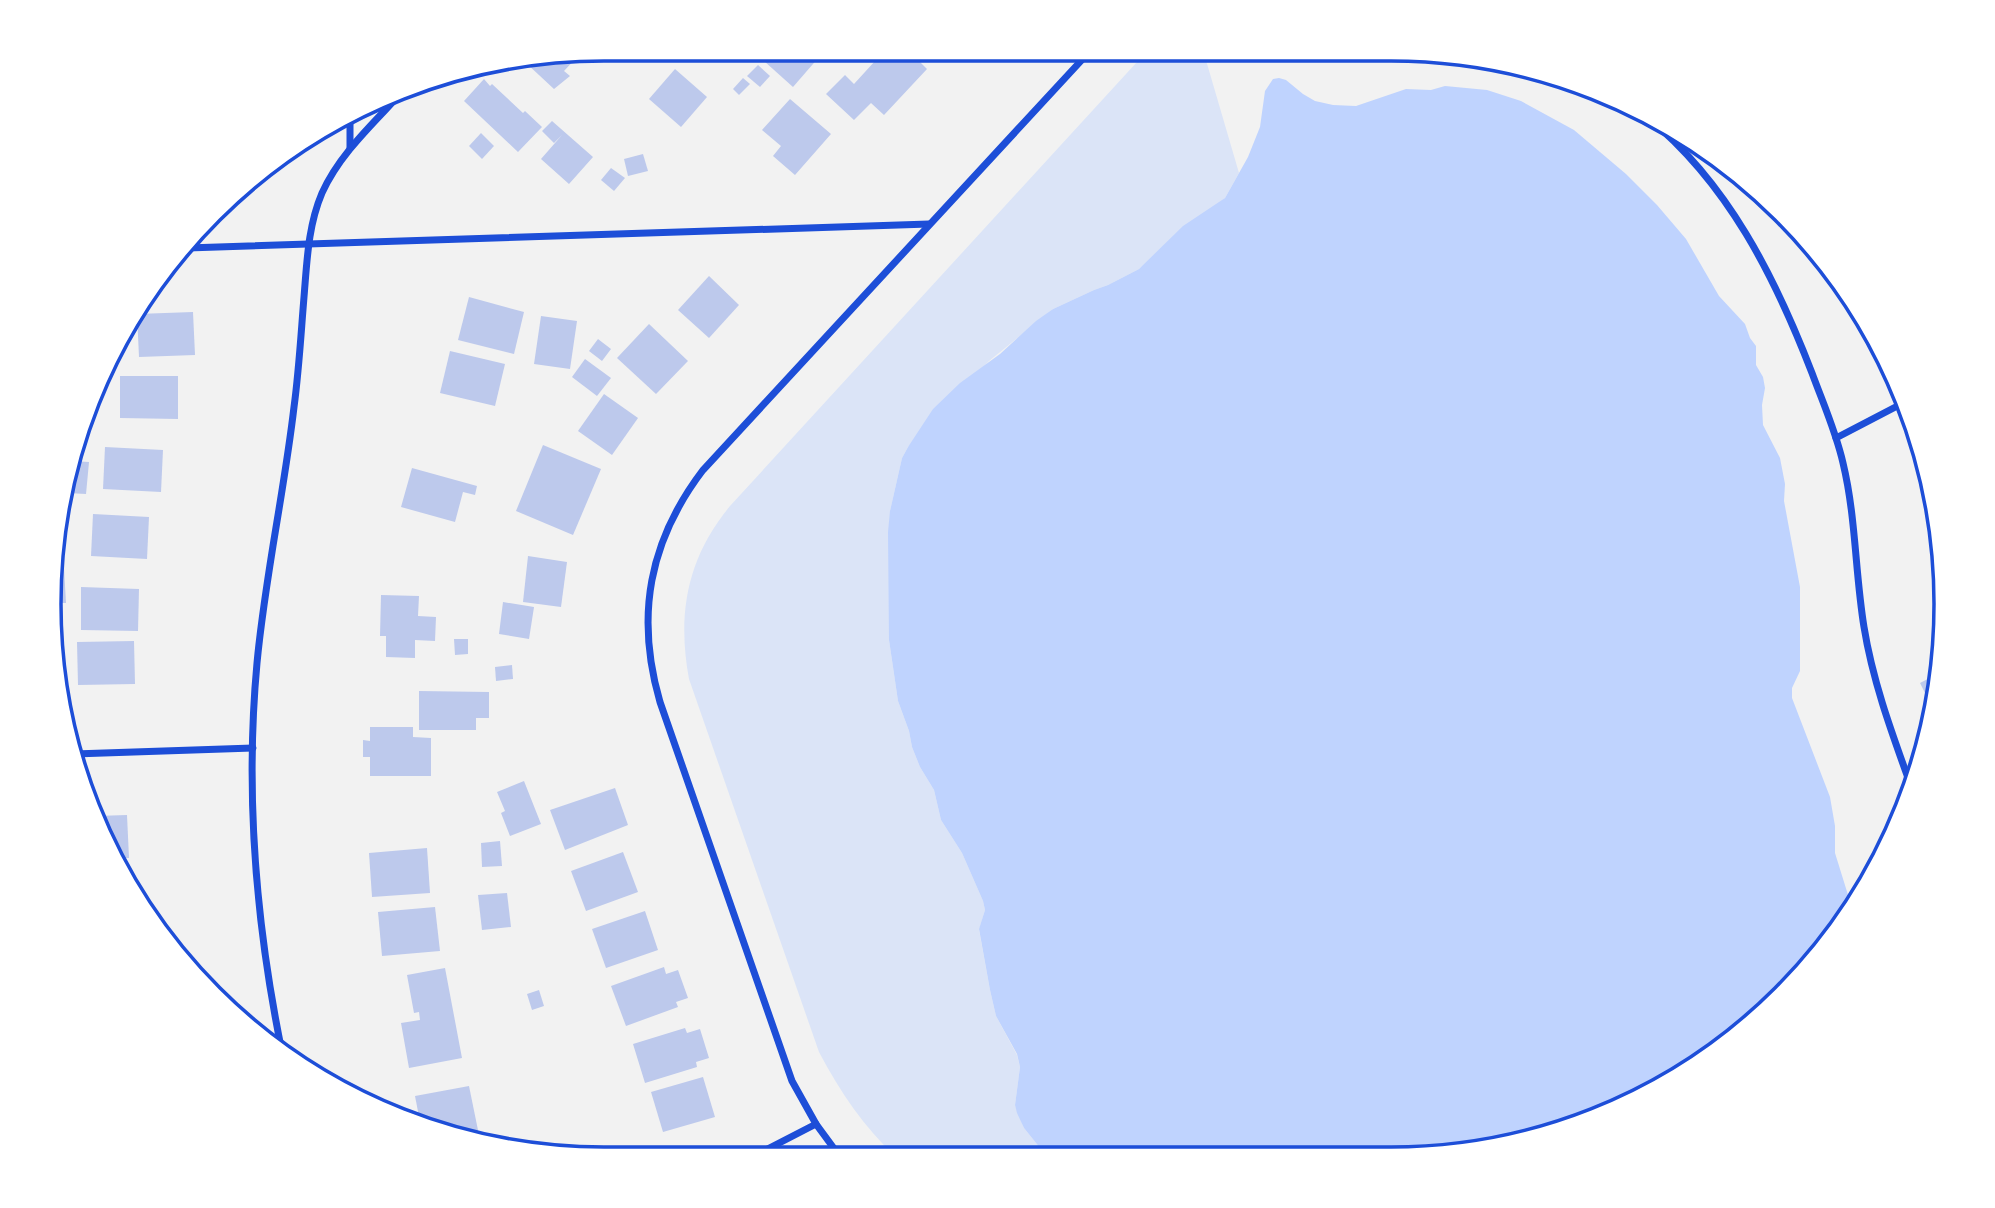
<svg xmlns="http://www.w3.org/2000/svg" width="1995" height="1208" viewBox="0 0 1995 1208" font-family="Lora,serif">
  <style>
    .green { fill: #dbe4f7 }
    .water { fill: #bfd3fe }
    .building { fill: #bdc9ec }
    .lines { fill: none; stroke-linecap: round; stroke-linejoin: round }
    .minor { stroke: #1d4ed8; stroke-width: 7 }
    .rim { fill: none; stroke: #1d4ed8; stroke-width: 3.5 }
  </style>
  <rect width="100%" height="100%" fill="#f2f2f2"/>
  <path class="green" d="M1148,50h55l36,123 -14,25 -86,71 -31,16 -14,5 -41,19 -64,52 -81,86 -6,11 -12,53 -1,129 9,61 11,30 3,16 8,20 14,23 7,30 21,33 21,48 2,9 -6,20 11,60 6,26 21,39 3,12 -5,38 9,23 24,30h-151c-33,-31 -57,-66 -78,-106l-130,-373c-12,-65 -2,-121 41,-173z"/>
  <path class="water" d="M1279,78l7,2 17,14 12,7 18,4 23,1 50,-17 25,1 14,-4 42,4 34,11 53,29 52,44 31,31 29,34 33,57 26,28 5,14 6,8v19l7,12 2,11 -3,17 1,20 17,33 5,26 -1,17 16,86v84l-8,17v10l38,99 5,29v27l18,58 -96,110 -89,64 -99,45 -141,28h-380l-24,-30 -7,-15 -2,-8 5,-38 -3,-13 -21,-38 -6,-26 -11,-61 6,-19 -2,-9 -21,-48 -21,-33 -7,-30 -14,-23 -8,-20 -3,-16 -11,-30 -9,-61 -1,-108 2,-21 12,-53 6,-11 25,-38 27,-26 40,-29 36,-33 17,-12 41,-19 14,-5 31,-16 44,-43 42,-28 23,-41 12,-30 5,-36 8,-12z"/>
  <g class="building">
    <path d="M775,49h51l-33,38 -29,-26z"/>
    <path d="M886,49h21l20,20 -43,46 -13,-12 -17,17 -28,-26 19,-19 9,9z"/>
    <path d="M574,54l3,3 -13,14 6,5 -16,13 -29,-27z"/>
    <path d="M758,65l12,11 -10,11 -13,-11z"/>
    <path d="M675,69l32,28 -26,30 -32,-28z"/>
    <path d="M743,78l7,6 -11,11 -6,-6z"/>
    <path d="M484,79l6,7 2,-2 31,29 2,-2 17,16 -24,25 -54,-51z"/>
    <path d="M790,99l41,35 -36,41 -22,-19 8,-10 -19,-16z"/>
    <path d="M552,121l41,36 -24,27 -28,-25 21,-24 -8,8 -12,-12z"/>
    <path d="M481,133l13,13 -12,13 -13,-13z"/>
    <path d="M643,154l5,17 -20,5 -4,-17z"/>
    <path d="M611,168l14,10 -11,13 -13,-11z"/>
    <path d="M709,276l30,29 -30,33 -31,-28z"/>
    <path d="M469,297l55,15 -10,42 -56,-14z"/>
    <path d="M1856,302l13,25 9,17 -7,3z"/>
    <path d="M193,312l2,43 -56,2 -2,-43z"/>
    <path d="M541,316l36,5 -7,48 -36,-5z"/>
    <path d="M649,324l39,37 -32,33 -39,-36z"/>
    <path d="M598,339l13,10 -9,12 -13,-10z"/>
    <path d="M450,351l55,13 -10,42 -55,-13z"/>
    <path d="M585,359l26,19 -14,18 -25,-19z"/>
    <path d="M120,376h58v43l-58,-1z"/>
    <path d="M604,394l34,24 -26,37 -34,-24z"/>
    <path d="M543,445l58,24 -28,66 -57,-24z"/>
    <path d="M105,447l58,3 -2,42 -58,-3z"/>
    <path d="M73,461l16,1 -3,32 -19,-1z"/>
    <path d="M412,468l65,18 -2,9 -12,-3 -8,30 -54,-15z"/>
    <path d="M93,514l56,3 -2,42 -56,-3z"/>
    <path d="M528,556l39,6 -6,45 -38,-5z"/>
    <path d="M64,568l2,35h-17l6,-34z"/>
    <path d="M81,587l58,2 -1,42 -57,-1z"/>
    <path d="M381,595l38,1 -1,20 18,1 -1,24 -20,-1v18l-29,-1v-21h-6z"/>
    <path d="M503,602l31,5 -5,32 -30,-5z"/>
    <path d="M454,639h14v15l-13,1z"/>
    <path d="M134,641l1,43 -57,1 -1,-43z"/>
    <path d="M512,665l1,14 -17,2 -1,-14z"/>
    <path d="M1939,673l-4,40 -15,-30z"/>
    <path d="M419,691l70,1v26h-13v12h-57z"/>
    <path d="M370,727h43v10l18,1v38h-61v-19h-7v-17l7,1z"/>
    <path d="M524,781l17,43 -31,12 -9,-23 4,-2 -8,-19z"/>
    <path d="M615,788l13,37 -63,25 -15,-40z"/>
    <path d="M127,815l2,43h-10l-23,-42z"/>
    <path d="M500,841l2,25 -20,1 -1,-24z"/>
    <path d="M427,848l3,45 -58,4 -3,-44z"/>
    <path d="M623,852l15,40 -52,19 -15,-40z"/>
    <path d="M507,893l4,34 -29,3 -4,-35z"/>
    <path d="M435,907l5,44 -58,5 -4,-44z"/>
    <path d="M645,911l13,39 -52,18 -14,-39z"/>
    <path d="M664,967l2,7 12,-4 10,28 -12,4 2,5 -52,19 -15,-40z"/>
    <path d="M445,968l17,90 -53,10 -8,-45 19,-3 -1,-8 -5,1 -7,-38z"/>
    <path d="M539,990l5,16 -12,4 -5,-16z"/>
    <path d="M685,1028l2,5 13,-4 9,29 -13,4 1,5 -52,16 -12,-39z"/>
    <path d="M703,1077l12,40 -52,15 -12,-40z"/>
    <path d="M469,1086l11,54 -59,-13 -6,-31z"/>
  </g>
  <g class="lines">
    <g class="minor">
      <path d="M1341,50l20,5 37,-5"/>
      <path d="M1647,117c81,66 128,160 165,256 11,30 24,59 31,90 13,54 12,109 21,164 9,56 29,109 48,162"/>
      <path d="M350,148v-29"/>
      <path d="M187,248l742,-24"/>
      <path d="M1836,438l71,-37"/>
      <path d="M74,754l179,-6"/>
      <path d="M282,1052c-26,-127 -37,-259 -25,-389 8,-86 27,-170 37,-256 5,-37 7,-74 10,-110 3,-36 4,-71 18,-104 18,-40 53,-71 82,-103"/>
      <path d="M750,1158l66,-34"/>
      <path d="M841,1158l-25,-34 -24,-43 -132,-379c-25,-86 -11,-161 43,-232l388,-420"/>
    </g>
  </g>
  <path d="M0 0H1995V1208H0ZM604 61H1391A543 543 0 0 1 1934 604V604A543 543 0 0 1 1391 1147H604A543 543 0 0 1 61 604V604A543 543 0 0 1 604 61Z" fill="#fff" fill-rule="evenodd"/>
  <path class="rim" d="M604 61H1391A543 543 0 0 1 1934 604V604A543 543 0 0 1 1391 1147H604A543 543 0 0 1 61 604V604A543 543 0 0 1 604 61Z"/>
</svg>
